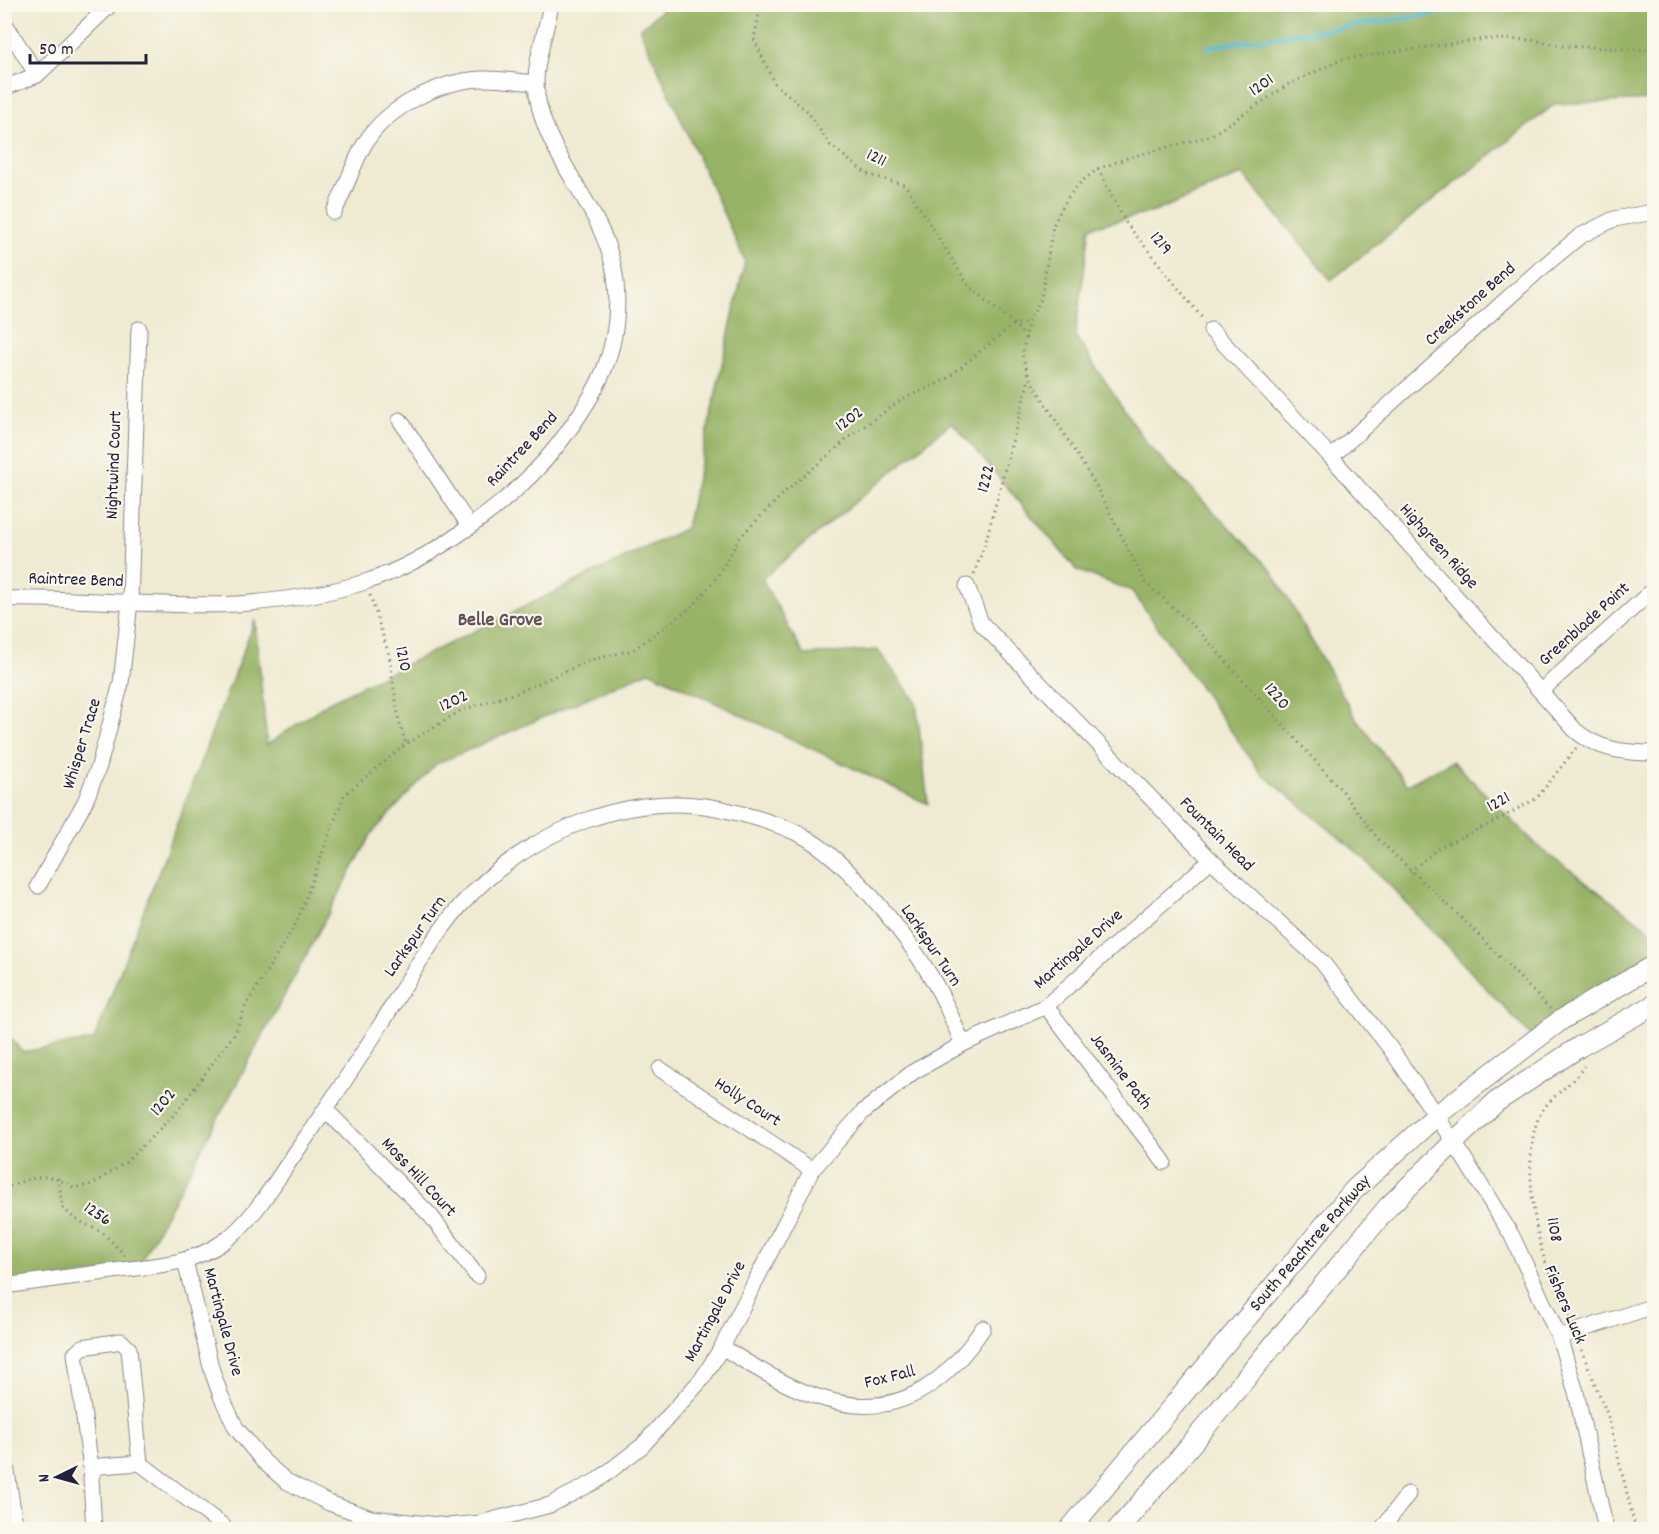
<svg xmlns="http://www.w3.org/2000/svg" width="1659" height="1534" viewBox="0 0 1659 1534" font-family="Dekko,sans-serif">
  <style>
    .forest { fill: #97b466; stroke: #5c6b50; stroke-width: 1.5 }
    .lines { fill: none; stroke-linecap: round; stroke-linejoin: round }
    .stream { stroke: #4eb8cc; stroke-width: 4.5 }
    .minor-casing { stroke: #888686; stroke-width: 17 }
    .major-casing { stroke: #888686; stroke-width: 22 }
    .path { stroke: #888686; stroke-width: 3; stroke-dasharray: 1.5 4.5; stroke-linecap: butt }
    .minor { stroke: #fff; stroke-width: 15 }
    .major { stroke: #fff; stroke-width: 20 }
    .labels { text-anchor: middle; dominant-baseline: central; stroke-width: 4.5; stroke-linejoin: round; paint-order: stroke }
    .street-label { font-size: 18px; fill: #22223b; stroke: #fbf7ec }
    .neighbourhood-label { font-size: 20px; font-weight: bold; fill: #645059; stroke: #fbf7ec }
  </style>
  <rect width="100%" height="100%" fill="#fbf7ec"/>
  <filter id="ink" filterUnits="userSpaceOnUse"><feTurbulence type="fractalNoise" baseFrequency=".0167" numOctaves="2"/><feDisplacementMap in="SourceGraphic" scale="12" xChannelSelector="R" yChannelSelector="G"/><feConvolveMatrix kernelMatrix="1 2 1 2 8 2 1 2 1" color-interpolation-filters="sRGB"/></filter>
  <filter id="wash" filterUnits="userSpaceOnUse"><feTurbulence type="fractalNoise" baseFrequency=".008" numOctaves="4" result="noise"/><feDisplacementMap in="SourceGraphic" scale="24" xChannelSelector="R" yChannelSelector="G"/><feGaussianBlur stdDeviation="1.35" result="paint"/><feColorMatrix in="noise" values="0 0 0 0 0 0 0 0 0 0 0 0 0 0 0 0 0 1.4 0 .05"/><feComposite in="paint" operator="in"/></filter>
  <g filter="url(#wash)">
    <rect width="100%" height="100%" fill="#efead1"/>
    <path class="forest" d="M667,5h987v95l-99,4 -224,176 -88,-106 -89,38 -64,15 -15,109 72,108 125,127 83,146 52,68 45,-24 90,89 112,83v33l-119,74 -171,-182 -103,-85 -129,-182 -55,-21 -125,-148 -190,157 42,76 74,-5 38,52 12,102 -279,-133 -213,93 -64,69 -235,435 -132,18 -1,-256 18,22 72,-12 161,-420 12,125 62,-43 357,-174 59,-267 -105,-232z"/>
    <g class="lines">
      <path class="stream" d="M1207,47l295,-43"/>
    </g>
  </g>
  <g filter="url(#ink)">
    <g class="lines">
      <g class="minor-casing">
        <g id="minor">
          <path d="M4,22l33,53"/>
          <path d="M4,88l33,-13 74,-71"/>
          <path d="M334,212c11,-21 18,-46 30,-67 21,-37 75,-64 117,-66 18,-1 37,3 55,4"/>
          <path d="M1211,330l120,127 244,273c22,20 51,23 79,23"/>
          <path d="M400,420l70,107"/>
          <path d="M1331,457l207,-186 42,-35 34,-17 40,-7"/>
          <path d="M967,586l14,37 230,237 111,102 68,86 64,94 58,94 47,101 17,55 30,138"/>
          <path d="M4,599c78,-2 156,9 233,5 43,-3 87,-9 128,-22 66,-21 149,-81 192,-136 40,-52 65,-95 59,-163 -7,-75 -77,-128 -80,-199 -1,-23 11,-56 15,-80"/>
          <path d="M1541,691l113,-102"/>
          <path d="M38,886l47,-84 14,-36 22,-83 9,-81 9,-273"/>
          <path d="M1046,1006l118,156"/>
          <path d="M660,1069l152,101"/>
          <path d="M326,1110l104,105 47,61"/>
          <path d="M185,1261l27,110 9,25 15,32 27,33 23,20 43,22 42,15 77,8 33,-3 69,-18 48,-25 44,-34 60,-67 20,-32 90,-177 51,-58 50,-40 50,-28 83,-38 165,-146"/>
          <path d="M4,1286c37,-5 73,-10 109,-15 38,-5 78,-6 110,-29 31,-22 51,-59 73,-90 31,-44 60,-88 89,-134 23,-38 46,-78 75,-112 68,-76 177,-122 278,-93 20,5 42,12 61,21 48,23 115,110 140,157 9,17 16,35 24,53"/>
          <path d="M1559,1337l95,-31"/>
          <path d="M722,1347c100,64 183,98 261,-19"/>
          <path d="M4,1453l12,77"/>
          <path d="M92,1475l-17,-121 8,-7 38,-6 8,8 11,114"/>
          <path d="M94,1530l-3,-52 2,-7 7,-5 40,-3 83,63"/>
          <path d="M1381,1530l27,-36"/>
        </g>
      </g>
      <g class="major-casing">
        <g id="major">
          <path d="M1069,1530l285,-340 83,-75 124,-95 93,-55"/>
          <path d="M1117,1530l51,-58 220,-265 66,-65 42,-40 83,-55 75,-42"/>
        </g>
      </g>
      <g class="path">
        <path d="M761,4l-7,35 20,44 33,28 23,34 37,29 38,11 64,101 45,38 12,14"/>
        <path d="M1098,169l28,54 77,96"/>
        <path d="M974,574l11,-30 44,-165"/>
        <path d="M370,595l19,60 10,66 7,23"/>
        <path d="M1410,872l28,-24 56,-26 43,-24 39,-50"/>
        <path d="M1550,1009l-79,-82 -93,-88 -35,-47 -144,-161 -54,-49 -50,-98 -66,-107 -7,-22 6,-32 13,-24 12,-74 15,-28 14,-16 16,-12 29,-11 83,-22 79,-52 54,-25 143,-20 48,1 28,6 92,4"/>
        <path d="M58,1178l5,30 12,11 27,13 23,23"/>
        <path d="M4,1189c28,-12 43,-19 70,-1l19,-4 33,-22 50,-49 59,-80 11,-28 50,-81 48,-129 62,-51 56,-34 57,-18 71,-32 43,-10 61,-45 23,-28 23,-40 43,-43 70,-60 48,-34 44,-20 69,-56 14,-1"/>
        <path d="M1569,1318c-8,-20 -18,-39 -25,-60 -11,-35 -22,-112 -3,-145 11,-19 32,-28 43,-47"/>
        <path d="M1579,1344l29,72 28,114"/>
      </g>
      <use href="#minor" class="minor"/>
      <use href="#major" class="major"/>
    </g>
  </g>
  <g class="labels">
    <g class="street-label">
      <text transform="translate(1262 86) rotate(-36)">1201</text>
      <text transform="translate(876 159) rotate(26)">1211</text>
      <text transform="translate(1160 244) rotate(50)">1219</text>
      <text transform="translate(1471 305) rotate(-42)">Creekstone Bend</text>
      <text transform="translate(850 420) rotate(-37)">1202</text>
      <text transform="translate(523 450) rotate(-47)">Raintree Bend</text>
      <text transform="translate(115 465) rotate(-88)">Nightwind Court</text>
      <text transform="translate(987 479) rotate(-76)">1222</text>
      <text transform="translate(1438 547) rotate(48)">Highgreen Ridge</text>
      <text transform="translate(76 581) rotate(2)">Raintree Bend</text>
      <text transform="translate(1585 625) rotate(-42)">Greenblade Point</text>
      <text transform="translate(402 659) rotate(78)">1210</text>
      <text transform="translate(1276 697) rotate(49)">1220</text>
      <text transform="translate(454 702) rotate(-25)">1202</text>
      <text transform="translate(83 744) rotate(-73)">Whisper Trace</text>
      <text transform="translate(1499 803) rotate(-30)">1221</text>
      <text transform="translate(1216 835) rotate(45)">Fountain Head</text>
      <text transform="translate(416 937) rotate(-55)">Larkspur Turn</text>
      <text transform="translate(930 946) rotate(56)">Larkspur Turn</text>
      <text transform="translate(1079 950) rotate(-41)">Martingale Drive</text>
      <text transform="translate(1120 1072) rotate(53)">Jasmine Path</text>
      <text transform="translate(164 1103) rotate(-50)">1202</text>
      <text transform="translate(747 1103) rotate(33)">Holly Court</text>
      <text transform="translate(418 1178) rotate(47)">Moss Hill Court</text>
      <text transform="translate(97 1215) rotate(33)">1256</text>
      <text transform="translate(1553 1230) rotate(80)">1108</text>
      <text transform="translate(1311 1244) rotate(-49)">South Peachtree Parkway</text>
      <text transform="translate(1564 1305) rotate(67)">Fishers Luck</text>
      <text transform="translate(716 1312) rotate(-62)">Martingale Drive</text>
      <text transform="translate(222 1322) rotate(75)">Martingale Drive</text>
      <text transform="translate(890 1378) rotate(-14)">Fox Fall</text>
    </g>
    <g class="neighbourhood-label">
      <text x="500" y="621">Belle Grove</text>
    </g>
  </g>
  <rect width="1659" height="1534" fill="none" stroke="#fbf7ec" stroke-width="24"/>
  <g transform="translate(57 1477) rotate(265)" stroke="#fbf7ec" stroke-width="4.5" paint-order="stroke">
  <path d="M0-4.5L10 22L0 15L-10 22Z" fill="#22223b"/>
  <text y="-9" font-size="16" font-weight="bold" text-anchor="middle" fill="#22223b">N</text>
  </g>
  <path d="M30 54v9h116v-9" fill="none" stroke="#22223b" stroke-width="3"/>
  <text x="39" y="54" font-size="18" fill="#22223b" stroke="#fbf7ec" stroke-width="4.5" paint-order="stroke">50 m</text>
</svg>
